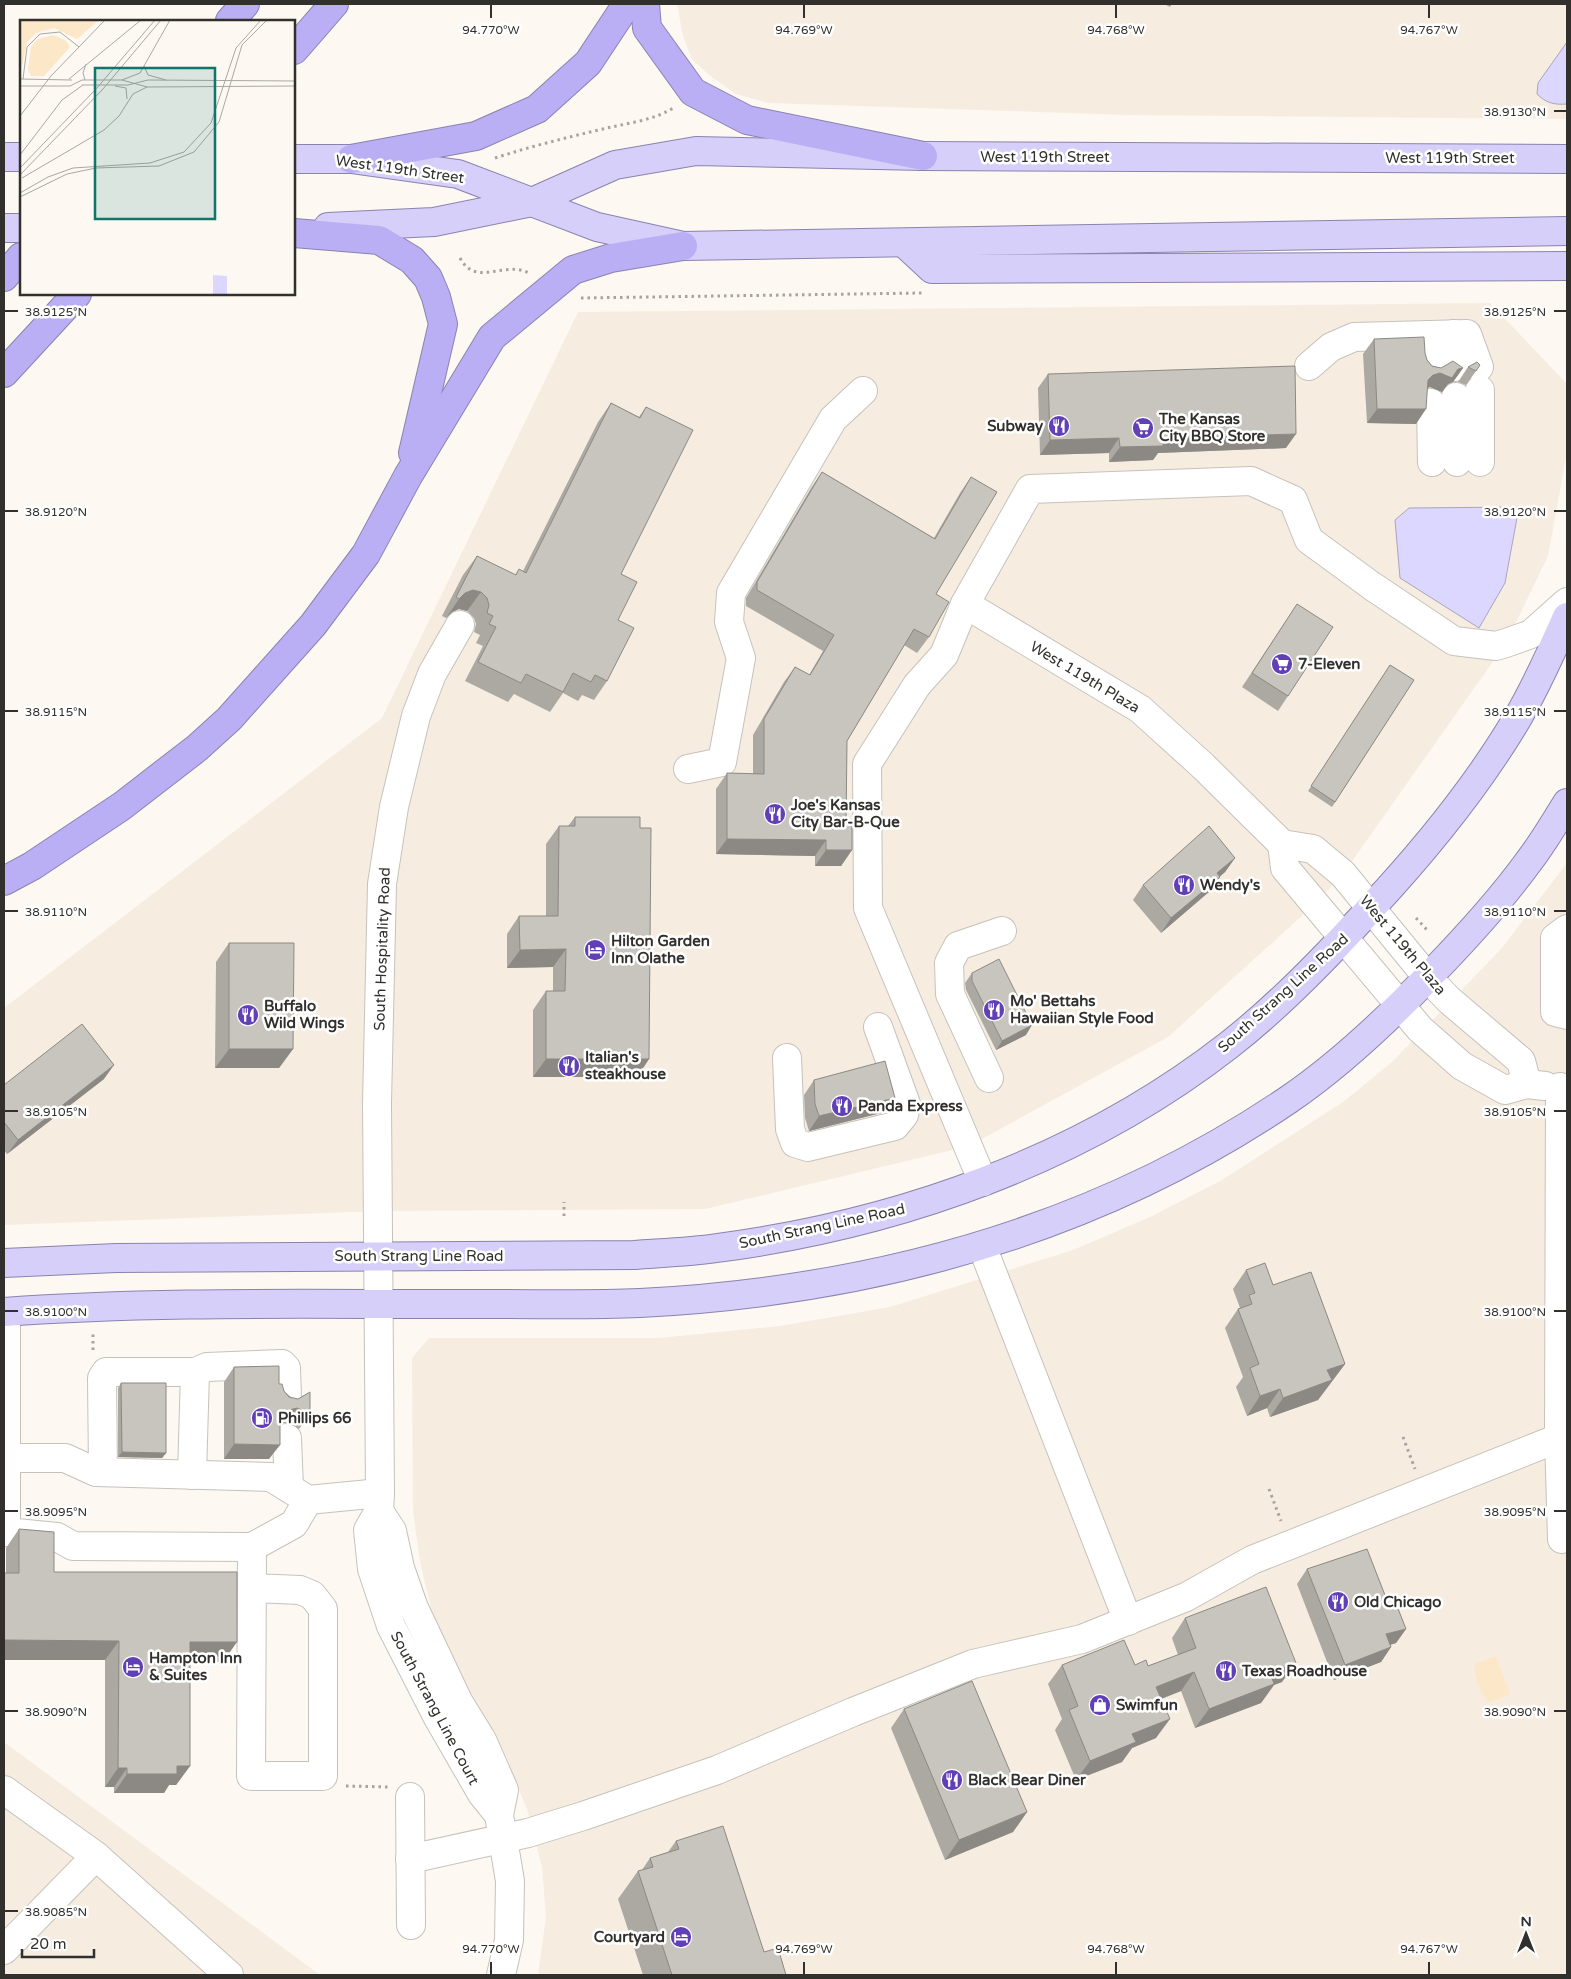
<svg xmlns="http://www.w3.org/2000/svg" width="1571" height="1979" viewBox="0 0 1571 1979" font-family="'Varela Round',sans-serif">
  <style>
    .built { fill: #f6ede0 }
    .green { fill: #fce8c8 }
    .water { fill: #dbd7ff; stroke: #a8a5c0 }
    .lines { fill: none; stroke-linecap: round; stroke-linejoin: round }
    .minor-casing { stroke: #c6c2bb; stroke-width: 30 }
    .major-casing { stroke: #8a83af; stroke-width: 30 }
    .highway-casing { stroke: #8a83af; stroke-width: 30 }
    .path { stroke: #a7a39f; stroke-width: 3; stroke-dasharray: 2.5 4; stroke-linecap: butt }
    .minor { stroke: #fff; stroke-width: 28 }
    .major { stroke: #d6cff9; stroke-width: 28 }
    .highway { stroke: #baaff5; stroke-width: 28 }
    .wall { fill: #aca9a3 }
    .shaded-wall { fill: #8c8985 }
    .building { fill: #c8c4be; stroke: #8c8985 }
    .ticks { fill: none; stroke: #31302d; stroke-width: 2 }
    .labels { text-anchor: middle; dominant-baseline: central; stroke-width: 5; stroke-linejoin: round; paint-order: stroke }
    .street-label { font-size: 15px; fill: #31302d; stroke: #fff }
    .poi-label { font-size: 15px; font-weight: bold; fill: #31302d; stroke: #fff; text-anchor: start }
    .inset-road { fill: none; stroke: #aba8a3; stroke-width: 1 }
    .view { fill: #0f766e; fill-opacity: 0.15; stroke: #0f766e; stroke-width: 2.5 }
    .inset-edge { fill: none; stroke: #31302d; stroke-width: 2.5 }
    .ticks-label { font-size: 12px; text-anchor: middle; fill: #31302d; stroke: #fff; stroke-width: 5; stroke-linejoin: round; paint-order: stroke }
  </style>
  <rect width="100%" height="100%" fill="#fdf8f2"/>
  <g class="built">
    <path d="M677,4h890v115l-440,-4 -358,-12 -33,-9 -27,-19 -17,-16 -9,-23z"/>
    <path d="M1490,303l77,81v68l-19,104 -42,87 -163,231 -28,30 -147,133 -199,109 -264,63 -327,2 -374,14v-217l378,-290 196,-406z"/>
    <path d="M1567,863v1112h-1029l8,-58 -4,-50 -15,-58 -20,-48 -59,-105 -16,-44 -12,-50 -7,-51 -1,-153 17,-20h230l121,-12 110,-19 183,-57 77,-33 72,-37 121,-78 49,-40 109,-113z"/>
    <path d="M4,1742l316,233h-316z"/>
  </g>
  <path class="green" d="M1496,1656l14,39 -21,7c-8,-6 -16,-28 -14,-38z"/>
  <g class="water">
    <path d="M1567,42v62c-13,1 -21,-1 -30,-10l1,-11z"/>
    <path d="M1519,507l-14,76 -26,45 -79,-50 -5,-58 14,-12z"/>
  </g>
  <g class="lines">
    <g class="minor-casing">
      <g id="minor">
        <path d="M1454,334l1,33"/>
        <path d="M1429,335l1,32"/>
        <path d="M1309,366l22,-19 23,-10 113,-3 12,33"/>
        <path d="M1456,397l1,65"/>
        <path d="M1431,403l1,59"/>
        <path d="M1480,462v-72"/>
        <path d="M965,604l175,105 63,57 79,78 31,5 30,25 85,104 21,22 72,61 6,23"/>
        <path d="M460,625l-28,49 -16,42 -22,91 -12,77 -5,219 3,390 -1,18 -11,19 4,39 19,57 46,90 45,78 17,21"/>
        <path d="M688,769l34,-7 19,-104 -12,-36 2,-29 102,-174 30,-28"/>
        <path d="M1282,844l3,24 135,161 42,37 43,24 22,-6 18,2"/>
        <path d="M1567,929l-12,9v74l12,3"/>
        <path d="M787,1058l3,71 5,14 13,4 87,-21 9,-11 2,-11 -28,-77"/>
        <path d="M989,1078l-39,-84 -1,-31 9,-17 44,-15"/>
        <path d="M1560,1087l-1,351 3,101"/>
        <path d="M983,1182l-115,-274 -1,-144 50,-79 27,-30 21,-51 65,-115 221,-8 42,19 16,40 63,46 82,55 42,5 10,-3 25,-9 36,-32"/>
        <path d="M982,1246l146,375"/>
        <path d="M6,1312v220l51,5 16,9 179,1 42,-23 14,-24"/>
        <path d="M195,1372l12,-5 75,-3 4,4 1,30"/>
        <path d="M287,1438l2,50"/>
        <path d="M4,1458h61l31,14 175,5 37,23 72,-7"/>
        <path d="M103,1472l-1,-94 4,-6h89l-3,103"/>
        <path d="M379,1511l13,20 8,37 14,40 44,93 24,39 22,50 -5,25 11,66 -1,59 -8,35"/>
        <path d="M252,1588l48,2 12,5 11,14v167h-72l1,-229"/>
        <path d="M4,1790l92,66 133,119"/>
        <path d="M410,1797l1,128"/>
        <path d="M410,1859l118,-26 55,-17 134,-46 136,-58 120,-48 109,-25 104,-42 66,-37 307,-122"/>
        <path d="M4,1950l92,-94"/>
      </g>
    </g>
    <g class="major-casing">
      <g id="major">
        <path d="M4,157h17"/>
        <path d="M294,159h57l107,15 139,53 86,19 884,-15"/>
        <path d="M328,227l106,-5 98,-20 83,-37 81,-14 227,5 644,3"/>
        <path d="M4,228h17"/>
        <path d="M904,243l28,26 635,-3"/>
        <path d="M4,1263l112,-5 518,-3c27,-2 56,-3 83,-7 183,-24 366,-89 512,-203 51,-40 98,-89 142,-137 54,-58 105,-120 146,-189 19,-32 35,-68 50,-102"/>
        <path d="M4,1312c165,-12 331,-7 496,-8 47,0 93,1 140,-1 233,-12 453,-71 648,-203 53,-36 100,-81 144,-127 34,-35 68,-72 97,-112 14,-18 26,-39 38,-58"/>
      </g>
    </g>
    <g class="highway-casing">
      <g id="highway">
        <path d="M645,4l2,24 46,64 54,28 176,36"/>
        <path d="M230,21l15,-17"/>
        <path d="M294,50l40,-46"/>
        <path d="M351,159l125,-23 61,-27 51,-46 39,-59"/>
        <path d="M294,233l85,7 33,20 16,18 8,19 7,27 -30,129"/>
        <path d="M4,277l17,-20"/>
        <path d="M4,373l73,-79"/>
        <path d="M4,881l28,-15 90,-60 75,-58 32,-29 84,-94 53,-71 42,-78 84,-139 81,-67 38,-12 72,-12"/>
      </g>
    </g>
    <g class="path">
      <path d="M495,158c37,-12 74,-21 112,-30 22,-5 47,-8 66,-20"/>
      <path d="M460,258c16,30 44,2 69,15"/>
      <path d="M581,298l341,-5"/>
      <path d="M1416,918l13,14"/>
      <path d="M564,1216v-14"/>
      <path d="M93,1350v-19"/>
      <path d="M1403,1437l12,32"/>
      <path d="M1269,1489l12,32"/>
      <path d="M346,1786l42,1"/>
    </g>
    <use href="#minor" class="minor"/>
    <use href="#major" class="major"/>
    <use href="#highway" class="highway"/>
  </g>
  <g class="wall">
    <path d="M1164,4h8l-2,3z"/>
    <path d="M1374,339l51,14 2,7 5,6 9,2h22l-10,14 -5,2 -6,8 -12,-5 -3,1 -11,36 -49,-1 -4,-69z"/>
    <path d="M1468,367l8,4 -10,14 -8,-3z"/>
    <path d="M1048,374l238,74 -128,5 -5,7 -44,2v-9l-69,2 -2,-67z"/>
    <path d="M611,403l28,14 7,-10 -25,167 -3,46 -11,61 -13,19 -12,-5 -4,6 -15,-8 -13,19 -36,-18 -6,8 -43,-21 18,-35 -7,-3 4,-8 -6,-3 2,-8 -2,-6 -7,-7 -8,-2 -7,3 -6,6 -4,-2 21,-41 14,-19 38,19 4,-6 4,2 75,-149z"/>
    <path d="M822,472l112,66 26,-45 11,-16 -35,117 -7,43 -12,16 -13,-8 -57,96 -1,82 6,27 -11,16h-26v-10l-99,-2v-65l11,-16 26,1v-39l31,-53 11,-15 14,8 14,-24 -77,-45v-8l65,-110z"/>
    <path d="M1297,604l-9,92 -10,15 -36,-24z"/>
    <path d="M1390,665l24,15 -82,127 -24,-16z"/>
    <path d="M575,817l65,11 9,231 -12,18h-104v-67l13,-19h7v-24l-46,1v-34l12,-18h27v-72l13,-18h9z"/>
    <path d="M1235,858l-10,14 -5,4 -10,15 -49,42 -28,-33 10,-15z"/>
    <path d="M229,943l64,106 -14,19h-64l1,-106z"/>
    <path d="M972,973l54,62 -30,15 -30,-60 -1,-7z"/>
    <path d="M104,1079l-97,75 -3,-4v-65z"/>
    <path d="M814,1080l71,32 -76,19 -4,-13 -1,-23z"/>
    <path d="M1246,1270l27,15 72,79 -27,36 -48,17 -3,-9 -20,8 -11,-29 7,-10 -18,-49 13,-19 2,-1 -7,-19z"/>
    <path d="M234,1367l45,17 5,7 26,23 -11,15 -12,-7 -6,2 -1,3 -11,32h-45v-77z"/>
    <path d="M121,1383l45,70 -4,5 -44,-1v-69z"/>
    <path d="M19,1529l35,43 169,90 -33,-1v105l-14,19h-7l-5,8h-50v-6h-9v-127h-101v-87h2v-25z"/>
    <path d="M1307,1569l83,39 16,21 -10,14 -6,2 1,2 -10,15 -47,18 -37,-96z"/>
    <path d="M1185,1618l97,64 -8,3 -13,18 -66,25 -14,-37 -20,8 -5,39 -24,10 -10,14 -46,18 -21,-50 7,-11 -14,-35 14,-19h73l13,1 30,-11 -6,-17z"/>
    <path d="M904,1709l123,103 -14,20 -68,28 -54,-132z"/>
    <path d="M676,1841l88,111 22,23h-143l-25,-76 20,-28 4,-1 8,-12 18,-6z"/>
  </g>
  <g class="shaded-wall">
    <path d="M1463,368l-10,14 -5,2 -6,8 -12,-5 -7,3 5,-10 5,-5z"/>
    <path d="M1377,409h49l-10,15 -49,-1z"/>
    <path d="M1296,434l-10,14 -128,5 -5,7 -44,2 11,-15 43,-9z"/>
    <path d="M1119,438l-10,15 -69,2 10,-15z"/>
    <path d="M473,590l8,2 -14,19 -8,-2 -7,3 -6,6 13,-19 6,-6z"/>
    <path d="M727,839l99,1 -11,16 -99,-2z"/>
    <path d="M826,850h26l-11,16h-26z"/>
    <path d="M1235,858l-10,14 -18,16 10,-15z"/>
    <path d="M1220,877l-10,14 -49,42 10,-15z"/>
    <path d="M566,949l-13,18 -46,1 13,-18z"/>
    <path d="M1032,1025l-6,10 -30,15 6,-9z"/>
    <path d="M229,1049h64l-14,19h-64z"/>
    <path d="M546,1059h103l-12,18h-104z"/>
    <path d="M114,1065l-10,14 -97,75 11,-14z"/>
    <path d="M895,1098l-10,14 -76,19 10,-15z"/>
    <path d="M1345,1364l-27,36 -48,17 13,-19 44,-28z"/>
    <path d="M1280,1389l-13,19 -20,8 13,-20z"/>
    <path d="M297,1408l-10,14 -6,2 -10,14 13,-22 5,-6z"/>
    <path d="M234,1444l46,1 -11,14h-45z"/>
    <path d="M122,1452l44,1 -4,5 -44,-1z"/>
    <path d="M1406,1629l-10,14 -20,6 10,-15z"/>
    <path d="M4,1640l115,1 -14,19h-101z"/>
    <path d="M190,1642h47l-14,20 -47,-1z"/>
    <path d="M1391,1647l-10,15 -47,18 11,-15z"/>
    <path d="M1296,1663l-14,19 -8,3 -13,18 -66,25 14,-19 61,-37z"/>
    <path d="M1194,1672l-13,19 -38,15 13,-19z"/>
    <path d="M1170,1719l-14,19 -24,10 -10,14 -46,18 14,-19 42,-27z"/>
    <path d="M177,1766h13l-14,19h-7l-5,8h-50l13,-19z"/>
    <path d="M118,1768h9l-13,19h-9z"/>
    <path d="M1027,1812l-14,20 -68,28 14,-20z"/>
  </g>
  <g class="building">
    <path d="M1424,337l1,16 2,7 5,6 9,2 12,-7 10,7 -5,1 -6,9 -12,-5 -7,2 -5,5 -2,29h-49l-3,-70z"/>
    <path d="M1477,362l3,3 -4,6 -8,-4z"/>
    <path d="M1295,366l1,68 -133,4v8l-43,1 -1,-9 -69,2 -2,-66z"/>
    <path d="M611,403l29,15 6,-11 47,23 -72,144 16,8 -19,38 16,8 -27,53 -12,-6 -4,7 -18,-9 -10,19 -37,-18 -5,9 -43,-21 18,-35 -7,-3 4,-8 -6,-3 2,-8 -2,-7 -6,-6 -8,-2 -8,3 -6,6 -3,-2 21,-41 39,19 3,-6 7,4z"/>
    <path d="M822,472l113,67 36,-62 26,15 -61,102 13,8 -20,35 -15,-8 -67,112 -1,82h6v27h-26v-10l-99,-1v-66l37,1v-55l31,-52 15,8 24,-40 -77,-45v-8z"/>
    <path d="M1297,604l36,23 -45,69 -36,-23z"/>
    <path d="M1390,665l24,15 -79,122 -24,-16z"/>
    <path d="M575,817h65v11h11l-2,231h-103v-68h19l1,-42 -46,1 -1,-34h39l1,-90h16z"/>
    <path d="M1209,826l26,32 -18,15 3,4 -49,41 -28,-33z"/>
    <path d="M229,943h65l-1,106h-64z"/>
    <path d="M999,959l33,66 -30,16 -30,-60v-8z"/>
    <path d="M82,1024l32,41 -96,75 -14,-18v-37z"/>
    <path d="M885,1061l10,37 -76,18 -4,-12 -1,-24z"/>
    <path d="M1265,1263l8,22 38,-13 34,92 -18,6 5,10 -49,18 -3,-9 -20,7 -10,-28 9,-4 -21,-55 14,-5 -3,-9 6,-2 -9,-23z"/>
    <path d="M279,1366v18h3l2,7 5,6 9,2 12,-7v22l-13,-6 -8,2 -5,6 -2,7h-2v22l-46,-1v-77z"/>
    <path d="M121,1383h45v70l-44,-1z"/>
    <path d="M19,1529l35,3v40h183v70h-47v124h-13v8h-50v-6h-9l1,-127 -115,-1v-67h15z"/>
    <path d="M1367,1549l23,59 7,-2 9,23 -20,5 5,13 -46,18 -38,-96z"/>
    <path d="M1266,1587l30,76 -26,9 4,12 -65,25 -15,-37 -38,15 14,32 -38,15 4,8 -46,19 -21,-51 9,-4 -16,-41 62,-25 11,25 11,-5 2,6 48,-18 -11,-30z"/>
    <path d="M972,1681l55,131 -68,28 -55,-131z"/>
    <path d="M723,1826l41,126 14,-4 8,27h-114l-34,-104 15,-4 -3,-9 29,-9 -3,-8z"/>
  </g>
  <path class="ticks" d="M491,5v13M804,5v13M1116,5v13M1429,5v13M1554,111h12M5,311h13M1554,311h12M5,511h13M1554,511h12M5,711h13M1554,711h12M5,911h13M1554,911h12M5,1111h13M1554,1111h12M5,1311h13M1554,1311h12M5,1511h13M1554,1511h12M5,1711h13M1554,1711h12M5,1911h13M491,1962v12M804,1962v12M1116,1962v12M1429,1962v12"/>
  <defs>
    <g id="restaurant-disc" transform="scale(1.125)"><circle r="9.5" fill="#603fb7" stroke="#fff"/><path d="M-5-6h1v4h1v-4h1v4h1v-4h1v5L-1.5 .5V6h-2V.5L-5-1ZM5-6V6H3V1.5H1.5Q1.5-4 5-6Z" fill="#fff"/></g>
    <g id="supermarket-disc" transform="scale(1.125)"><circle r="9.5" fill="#603fb7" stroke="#fff"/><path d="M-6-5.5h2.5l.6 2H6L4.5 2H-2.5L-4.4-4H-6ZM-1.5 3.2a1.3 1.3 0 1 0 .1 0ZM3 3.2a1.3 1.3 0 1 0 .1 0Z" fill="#fff"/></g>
    <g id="hotel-disc" transform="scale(1.125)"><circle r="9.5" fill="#603fb7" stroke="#fff"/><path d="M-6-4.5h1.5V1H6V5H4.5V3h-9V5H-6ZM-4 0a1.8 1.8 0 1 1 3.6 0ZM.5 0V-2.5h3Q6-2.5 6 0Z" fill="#fff"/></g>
    <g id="fuel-disc" transform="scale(1.125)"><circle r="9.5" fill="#603fb7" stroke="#fff"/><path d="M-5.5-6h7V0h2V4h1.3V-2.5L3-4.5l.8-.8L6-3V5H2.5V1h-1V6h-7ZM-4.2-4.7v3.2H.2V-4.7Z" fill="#fff"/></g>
    <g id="shop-disc" transform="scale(1.125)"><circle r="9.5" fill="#603fb7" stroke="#fff"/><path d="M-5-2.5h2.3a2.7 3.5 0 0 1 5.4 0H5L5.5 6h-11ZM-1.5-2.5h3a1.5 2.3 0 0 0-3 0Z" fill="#fff"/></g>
  </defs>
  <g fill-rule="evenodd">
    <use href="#restaurant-disc" x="1059" y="426"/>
    <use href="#supermarket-disc" x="1143" y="428"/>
    <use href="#supermarket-disc" x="1282" y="664"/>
    <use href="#restaurant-disc" x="775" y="814"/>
    <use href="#restaurant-disc" x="1184" y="885"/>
    <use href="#hotel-disc" x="595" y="950"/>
    <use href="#restaurant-disc" x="994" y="1010"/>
    <use href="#restaurant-disc" x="248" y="1015"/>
    <use href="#restaurant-disc" x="569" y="1066"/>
    <use href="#restaurant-disc" x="842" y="1106"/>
    <use href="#fuel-disc" x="262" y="1418"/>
    <use href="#restaurant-disc" x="1338" y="1602"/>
    <use href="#hotel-disc" x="133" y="1667"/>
    <use href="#restaurant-disc" x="1226" y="1671"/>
    <use href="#shop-disc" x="1100" y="1705"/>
    <use href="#restaurant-disc" x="952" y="1780"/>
    <use href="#hotel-disc" x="681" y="1937"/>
  </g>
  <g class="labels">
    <g class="street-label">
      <text x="1045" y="157">West 119th Street</text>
      <text x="1450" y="158">West 119th Street</text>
      <text transform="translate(400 169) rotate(8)">West 119th Street</text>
      <text transform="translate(1085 677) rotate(31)">West 119th Plaza</text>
      <text transform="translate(1403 945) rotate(50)">West 119th Plaza</text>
      <text transform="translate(382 949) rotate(-88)">South Hospitality Road</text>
      <text transform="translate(1283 993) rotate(-42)">South Strang Line Road</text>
      <text transform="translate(822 1226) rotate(-12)">South Strang Line Road</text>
      <text x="419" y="1256">South Strang Line Road</text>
      <text transform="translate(435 1708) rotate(62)">South Strang Line Court</text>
    </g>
    <g class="poi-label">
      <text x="1159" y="419">The Kansas<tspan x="1159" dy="17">City BBQ Store</tspan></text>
      <text x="1043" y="426" text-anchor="end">Subway</text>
      <text x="1298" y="664">7-Eleven</text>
      <text x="791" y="805">Joe's Kansas<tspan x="791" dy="17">City Bar-B-Que</tspan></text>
      <text x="1200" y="885">Wendy's</text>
      <text x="611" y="941">Hilton Garden<tspan x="611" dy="17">Inn Olathe</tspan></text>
      <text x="1010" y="1001">Mo' Bettahs<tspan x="1010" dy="17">Hawaiian Style Food</tspan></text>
      <text x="264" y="1006">Buffalo<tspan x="264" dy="17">Wild Wings</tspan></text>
      <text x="585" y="1057">Italian's<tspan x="585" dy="17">steakhouse</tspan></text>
      <text x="858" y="1106">Panda Express</text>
      <text x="278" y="1418">Phillips 66</text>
      <text x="1354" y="1602">Old Chicago</text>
      <text x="149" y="1658">Hampton Inn<tspan x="149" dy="17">&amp; Suites</tspan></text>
      <text x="1242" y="1671">Texas Roadhouse</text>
      <text x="1116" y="1705">Swimfun</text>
      <text x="968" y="1780">Black Bear Diner</text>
      <text x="665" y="1937" text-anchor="end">Courtyard</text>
    </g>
  </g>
  <g transform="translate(20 20)">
    <rect width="275" height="275" fill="#fdf8f2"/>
    <path d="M0,0h79l-22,19 -23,-11 -18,5 -9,9 -6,28zM33,15l12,5 5,7 -26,29h-13l-3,-6 3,-23 7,-8z" fill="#fce8c8"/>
    <path d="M193,255l14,1v19h-14z" fill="#dbd7ff"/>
    <path class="inset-road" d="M124,46l4,9 18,5M0,59l52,1M3,59l4,-32 13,-13 20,-2 19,15M49,59l72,-59M65,60l-2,-7 3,-9M102,60l18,-7 30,-53M62,65h46l20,-5 147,1M0,66h50l12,-6h40l25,7 148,-1M95,66l11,2 1,11M0,96l31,-40 54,-56M0,135l42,-55 21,-15M0,148l76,-79 59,-69M0,155l83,-86 58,-69M2,158l82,-48 15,-14 14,-22 14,-7M0,173l28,-16 25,-9 77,-5 34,-11 27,-29 25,-75 25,-28M0,177l47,-23 29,-6 63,-2 35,-14 25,-30 23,-77 25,-25"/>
    <path class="view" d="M75,48h120v151h-120z"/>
    <rect width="275" height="275" class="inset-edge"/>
  </g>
  <g class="ticks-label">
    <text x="491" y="34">94.770°W</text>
    <text x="804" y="34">94.769°W</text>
    <text x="1116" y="34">94.768°W</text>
    <text x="1429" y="34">94.767°W</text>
    <text x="1515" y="116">38.9130°N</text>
    <text x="56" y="316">38.9125°N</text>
    <text x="1515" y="316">38.9125°N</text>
    <text x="56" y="516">38.9120°N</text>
    <text x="1515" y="516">38.9120°N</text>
    <text x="56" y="716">38.9115°N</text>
    <text x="1515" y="716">38.9115°N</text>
    <text x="56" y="916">38.9110°N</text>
    <text x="1515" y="916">38.9110°N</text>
    <text x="56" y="1116">38.9105°N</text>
    <text x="1515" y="1116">38.9105°N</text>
    <text x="56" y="1316">38.9100°N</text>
    <text x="1515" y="1316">38.9100°N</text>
    <text x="56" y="1516">38.9095°N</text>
    <text x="1515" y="1516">38.9095°N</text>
    <text x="56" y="1716">38.9090°N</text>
    <text x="1515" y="1716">38.9090°N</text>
    <text x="56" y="1916">38.9085°N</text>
    <text x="491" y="1953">94.770°W</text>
    <text x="804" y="1953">94.769°W</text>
    <text x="1116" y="1953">94.768°W</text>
    <text x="1429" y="1953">94.767°W</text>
  </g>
  <rect width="1571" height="1979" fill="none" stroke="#31302d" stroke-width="10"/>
  <g transform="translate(1526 1934)" stroke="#ffffff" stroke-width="4" paint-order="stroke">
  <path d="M0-4L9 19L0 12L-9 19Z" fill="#31302d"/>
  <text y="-8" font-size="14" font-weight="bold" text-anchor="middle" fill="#31302d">N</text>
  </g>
  <path d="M22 1949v8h72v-8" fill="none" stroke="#31302d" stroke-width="2.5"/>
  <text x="30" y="1949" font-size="15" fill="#31302d" stroke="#ffffff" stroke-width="4" paint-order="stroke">20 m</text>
</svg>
